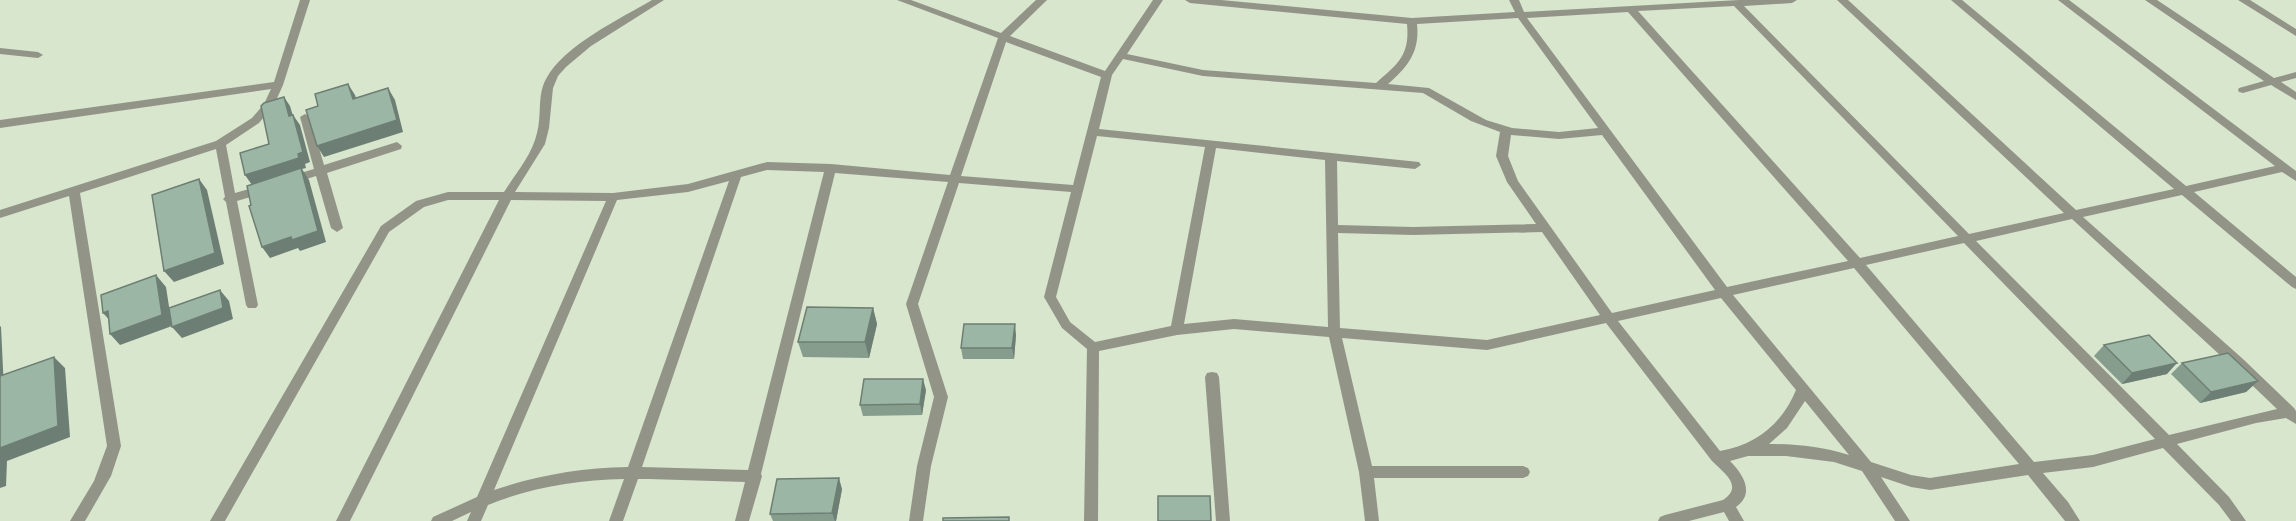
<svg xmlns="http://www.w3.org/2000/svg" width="2296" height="521" viewBox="0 0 2296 521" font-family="'PT Sans Narrow',sans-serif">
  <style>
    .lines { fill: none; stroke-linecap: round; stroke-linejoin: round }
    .minor { fill: #939488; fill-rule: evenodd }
    .wall { fill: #869d8e }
    .shaded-wall { fill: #6d7f74 }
    .building { fill: #9cb6a5; stroke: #6d7f74; stroke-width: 1.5 }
  </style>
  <rect width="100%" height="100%" fill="#d7e6cc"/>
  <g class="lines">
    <g class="minor">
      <path d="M300,0h10l-27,85 -9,20 -15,18 -33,22 9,48 28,-8 6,4 -2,3 -30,9 21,104 -2,3h-8l-2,-3 -20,-103 -3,-3 2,-2 -9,-48 -136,44 41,253 -10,30 -23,40 -3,5h-15l24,-40 13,-35 -38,-250 -69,22v-8l216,-69 36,-23 12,-14 7,-15 -271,39v-8l274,-38z"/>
      <path d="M652,0h12l-73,46 -25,21 -8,9 -5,12 -4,40 -4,16 -30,48 98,1 75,-9 79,-22 64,2 119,11 48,-137 -101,-38h14l90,33 35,-33h11l-37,36 95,35 48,-71h10l-36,54 76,16 173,13c22,-19 34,-28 31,-59l-217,-21 -5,-3h36l191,18 103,-6 -6,-12h10l5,12 215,-12h58l-5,3 -48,3 225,228 95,-21 -227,-213h11l228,210 98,-21 -223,-189h11l224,186 89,-20 -217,-166h11l227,171v10l-14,-9 -88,20 102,85v12l-4,-2 -110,-92 -99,22 160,142 51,49 2,3v13l-10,-6 -30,5 -79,21 52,53 17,24h-15l-12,-16 -56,-57 -70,19 -50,6 25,29 12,19h-15l-37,-46 -98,15 -19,-3 -30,-10 29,44h-15l-33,-50 -28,-9 -48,-6h-38l-18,5c12,12 26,32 6,46l8,14h-15l-5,-9 -35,9h-31l2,-4 5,-2 58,-15c21,-14 1,-27 -11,-39l-106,-138 -119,27 -145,-12 30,128h151l5,2 2,4 -2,4 -5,2h-149l5,43h-14l-6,-49 -30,-135 -95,-8 -57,6 -78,16 -1,170h-14l3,-172 -25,-21 -18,-31 27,-105 -112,-9 -41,121 30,93 -17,69 -8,55h-14l8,-55 17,-69 -28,-93 42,-122 -113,-9 -74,301 1,2 -13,45h-14l10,-39 -96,-3h-11l-15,42h-14l15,-42c-47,1 -92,8 -136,26l-7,16h-14l4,-9 -19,9h-21l2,-4 44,-20 129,-296 -95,-1 -161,321h-14l163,-321h-51l-24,7 -35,25 -164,289h-15l171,-295 35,-25 32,-9h56c12,-19 28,-37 33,-59 5,-18 0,-38 9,-54 18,-34 74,-60 106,-79zM1734,6l1,1 223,229 -98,22 -222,-247zM1628,12l220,249 -121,26 -200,-269zM1518,18l80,110 -39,4 -47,-4 -26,-8 -57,-32 -41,-4c20,-17 32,-33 29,-60zM1006,42l95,35 -28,108 -112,-9zM1123,59l80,17 220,17 48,28 29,11 -4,24 11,26 29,42 -123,3 -75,-2 -1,-64 78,8 6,-4 -2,-3 -320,-33 13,-54zM1511,135l48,4 43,-4 113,155 -103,23 -94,-132 -10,-25zM1097,136l108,11 -34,179 -76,16 -25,-20 -14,-25zM1216,148l109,12 3,167 -94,-8 -50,5zM767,170l57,2 -76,298 -106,-3 99,-290zM729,181l-101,286c-47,1 -90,8 -134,23l123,-290 71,-8zM2072,219l161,148 44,42 -108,26 -193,-194zM1542,232l58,83 -113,25 -147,-12 -2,-95 75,2zM1964,243l191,196 -62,16 -59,7 -168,-197zM1854,268l165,196 -89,14 -19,-3 -40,-13 -138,-167zM1721,298l75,92c-14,34 -40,55 -76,61l-102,-130zM1805,401l44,54c-25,-8 -53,-11 -80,-11l18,-16z"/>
      <path d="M2145,0h12l117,78 22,-6v6l-15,4 15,10v8l-25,-15 -28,8 -4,-1 -1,-2 1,-2 25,-7z"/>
      <path d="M2238,0h12l46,29v7z"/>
      <path d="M0,48l38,4 5,3 -5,3 -38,-4z"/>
      <path d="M305,114l5,3 14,48 73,-23 5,4 -1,3 -74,24 16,55 -6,4 -6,-4 -15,-52 -25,8 -6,-4 2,-3 27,-8 -14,-52z"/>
      <path d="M1212,372l5,1 2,4 11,144h-14l-11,-144 2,-4z"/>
    </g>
  </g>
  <g class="wall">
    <path d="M873,308l4,16 -8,34 -66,-1 -5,-15z"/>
    <path d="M1016,335l-2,24h-51l-2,-11z"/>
    <path d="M2104,345l63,29 -45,10 -28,-28z"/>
    <path d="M2182,363l76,18 -12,11 -46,11 -29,-29z"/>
    <path d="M926,390l-4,25 -59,1 -3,-11z"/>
    <path d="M842,489l-6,32h-63l-3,-7z"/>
  </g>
  <g class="shaded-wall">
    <path d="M348,84l7,11 5,16 -7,-12z"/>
    <path d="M388,88l7,12 8,32 -79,25 -7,-11z"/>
    <path d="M284,97l6,9 6,20 -7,-10z"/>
    <path d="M293,115l7,10 10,37 -5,2 1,4 -4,1 7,11 17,62 -26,9 -2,-3 -28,10 -8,-11 -10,-62 -7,-10 53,-21z"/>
    <path d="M199,179l8,11 17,74 -50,18 -10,-11z"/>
    <path d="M156,275l10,12 6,39 -52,19 -10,-11z"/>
    <path d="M220,290l9,11 4,18 -51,19 -10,-11z"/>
    <path d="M873,308l4,16 -8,34 -4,-16z"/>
    <path d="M108,311l5,13 -10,-11z"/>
    <path d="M1015,324l1,11 -2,24 -2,-11z"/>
    <path d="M0,326l1,1 3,63 -4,-3z"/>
    <path d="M54,357l11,11 5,69 -63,24 -1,25 -6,2v-40z"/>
    <path d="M2177,363l-10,11 -45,10 10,-11z"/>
    <path d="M923,379l3,11 -4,25 -2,-11z"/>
    <path d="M2258,381l-12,11 -46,11 11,-11z"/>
    <path d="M839,478l3,11 -6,32h-1l-3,-8z"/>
  </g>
  <g class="building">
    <path d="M348,84l5,15 35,-11 9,32 -80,26 -11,-36 12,-4 -3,-12z"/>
    <path d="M284,97l5,19 4,-1 10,37 -5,2 1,4 -54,17 -5,-22 29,-9 -8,-38 3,-3z"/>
    <path d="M301,168l17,63 -26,9 -1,-3 -29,10 -13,-41 2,-1 -4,-19z"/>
    <path d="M199,179l16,74 -51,18 -12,-76z"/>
    <path d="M156,275l6,40 -52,19 -2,-23 -5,2 -2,-18z"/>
    <path d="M220,290l3,18 -51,19 -3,-19z"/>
    <path d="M807,307l66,1 -8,34h-67z"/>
    <path d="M964,324h51l-3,24h-51z"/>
    <path d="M2149,335l28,28 -45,10 -28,-28z"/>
    <path d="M2228,353l30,28 -47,11 -29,-29z"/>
    <path d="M54,357l4,69 -58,22v-72z"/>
    <path d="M864,379h59l-3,25 -60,1z"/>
    <path d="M839,478l-7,35 -62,1 7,-35z"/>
    <path d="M1158,496h52l1,25h-53z"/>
    <path d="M1009,517v4h-66v-3z"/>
  </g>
</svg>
